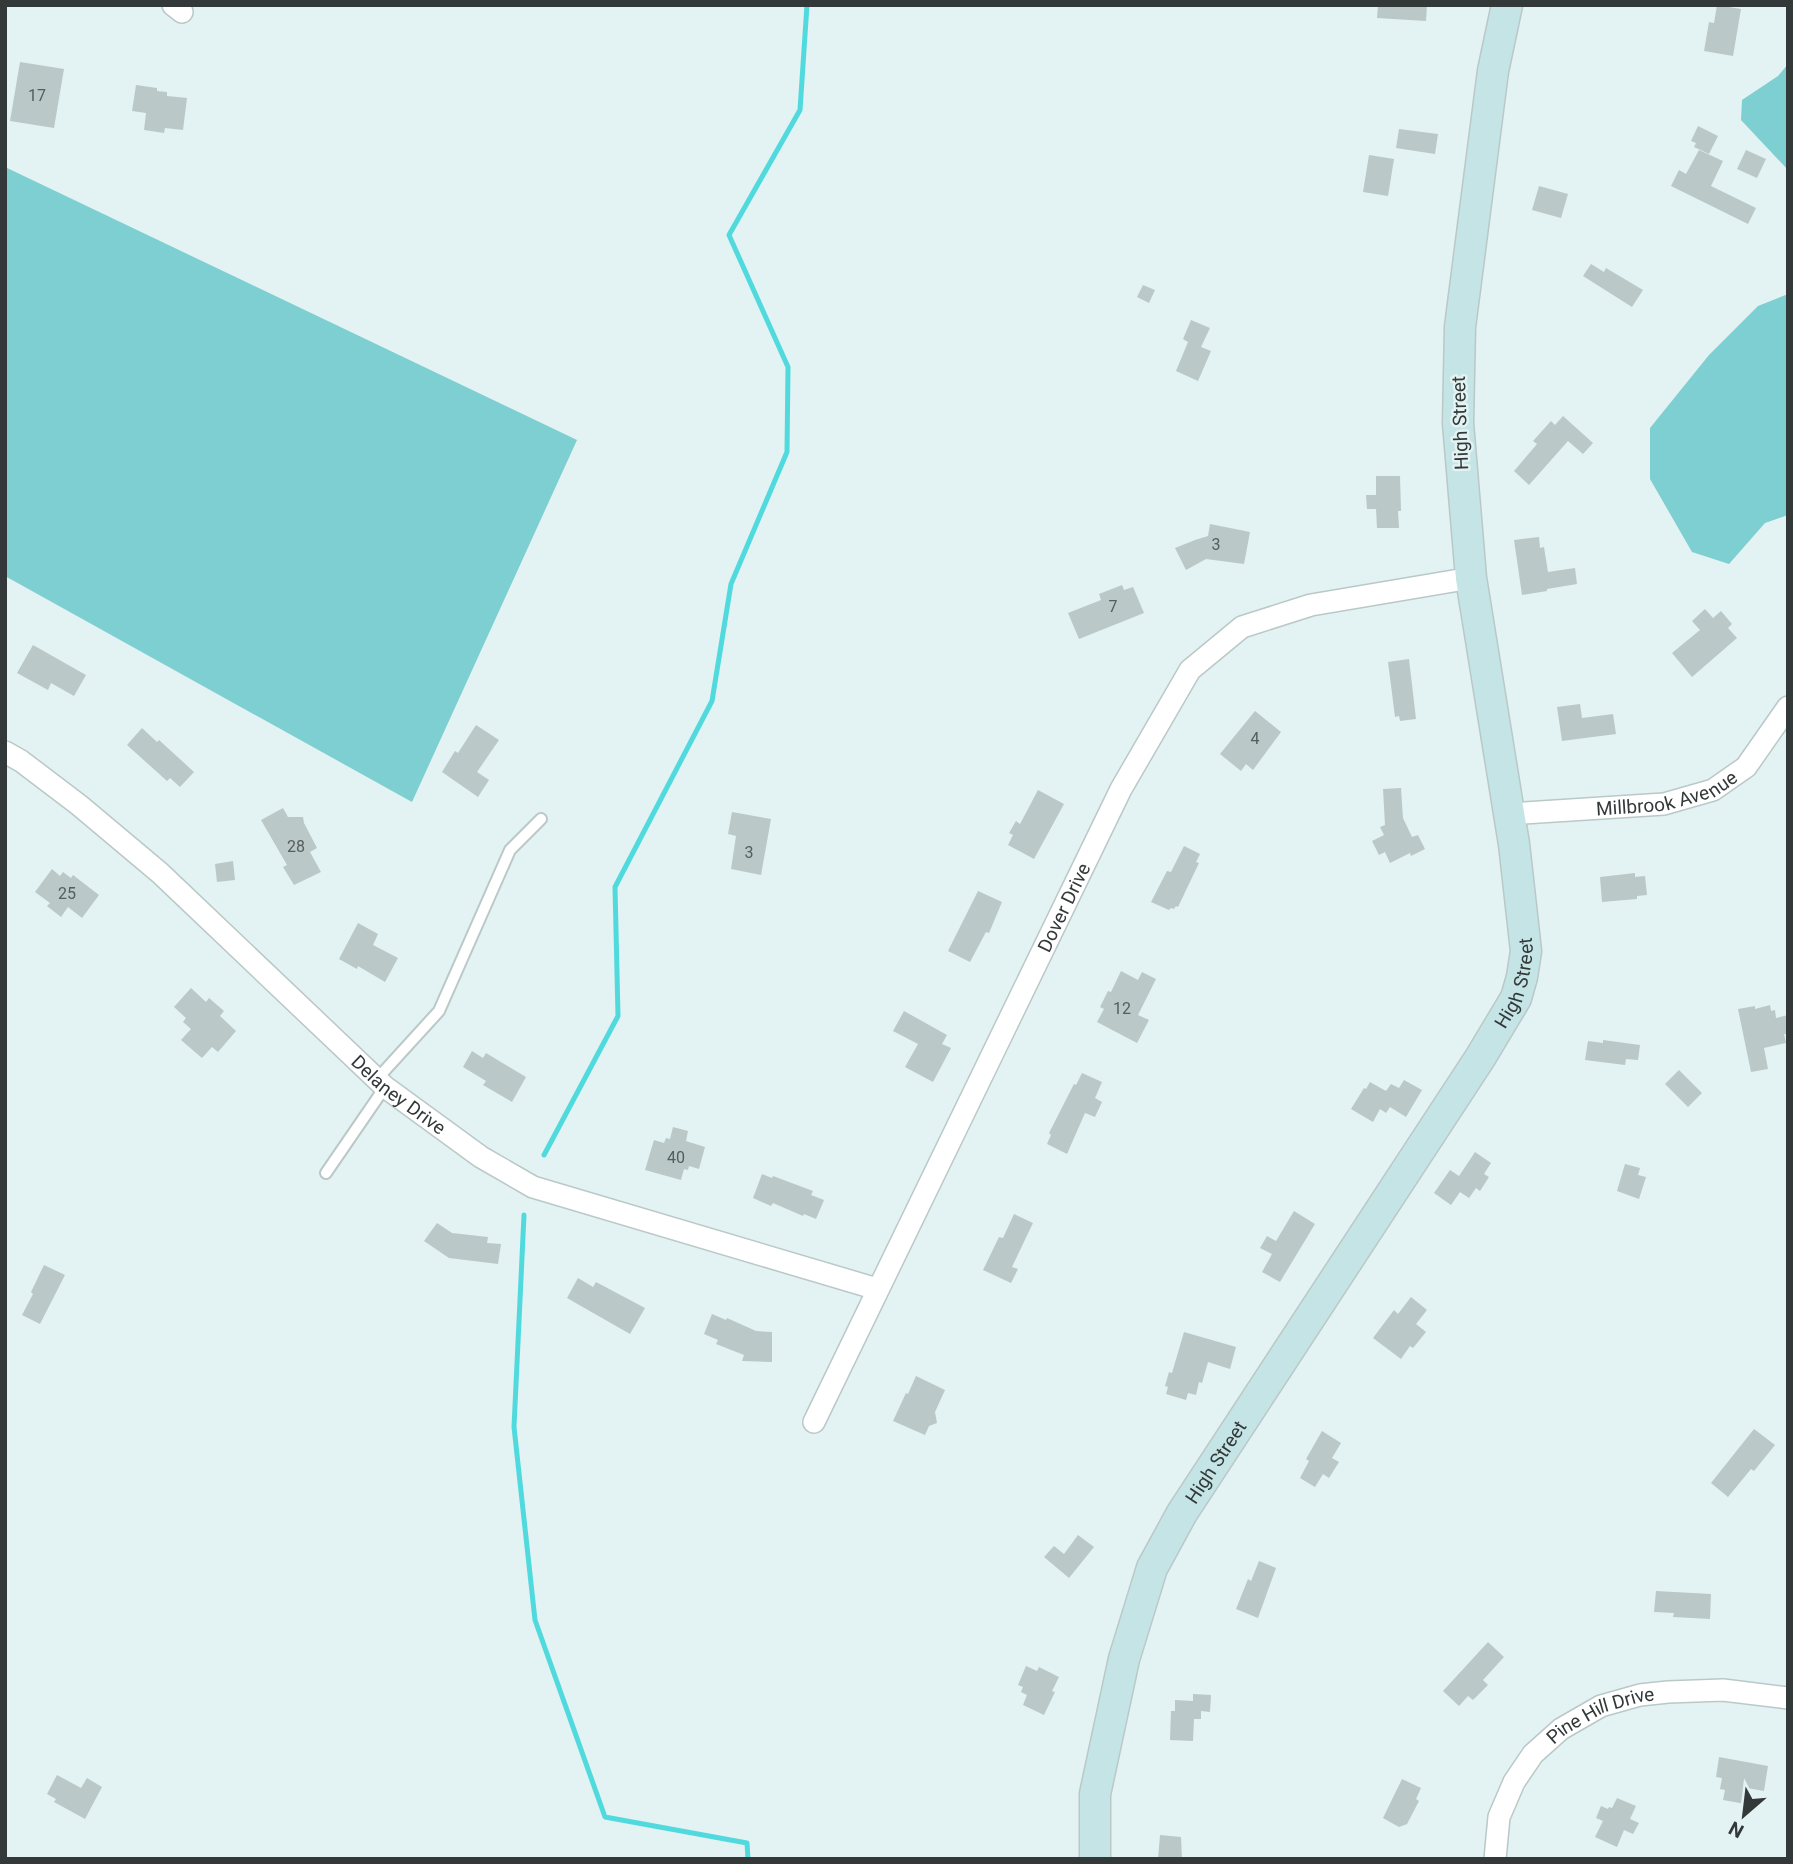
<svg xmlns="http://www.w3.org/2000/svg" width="1793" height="1864" viewBox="0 0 1793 1864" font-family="Roboto,sans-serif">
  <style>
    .green { fill: #7dcfd1 }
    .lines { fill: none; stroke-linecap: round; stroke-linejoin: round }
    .stream { stroke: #51dade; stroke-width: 5 }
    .building { fill: #bac8c8 }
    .lane-casing { stroke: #bac8c8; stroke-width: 14 }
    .street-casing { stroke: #bac8c8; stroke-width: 24 }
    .secondary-casing { stroke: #bac8c8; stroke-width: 33 }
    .lane { stroke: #fff; stroke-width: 10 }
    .street { stroke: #fff; stroke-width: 21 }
    .secondary { stroke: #c4e4e5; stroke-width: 30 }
    .labels { text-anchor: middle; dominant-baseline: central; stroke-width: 5; stroke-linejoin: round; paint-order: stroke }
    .number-label { font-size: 16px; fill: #555d5d }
    .street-label { font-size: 19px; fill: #333939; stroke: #e3f2f2 }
  </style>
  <rect width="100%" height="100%" fill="#e3f2f2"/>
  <g class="green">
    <path d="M1788,64v106l-47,-50 1,-20 36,-24z"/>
    <path d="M5,167l572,273 -165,362 -407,-226z"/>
    <path d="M1788,294v221l-23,8 -36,41 -37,-12 -42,-73v-51l59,-73 49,-49z"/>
  </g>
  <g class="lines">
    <g class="stream">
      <path d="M544,1155l74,-139 -3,-129 97,-186 19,-117 56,-132 1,-85 -59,-132 71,-125 7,-105"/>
      <path d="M524,1215l-10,212 21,193 70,197 142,26 1,16"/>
    </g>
  </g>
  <g class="building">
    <path d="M1378,5h49l-1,16 -49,-3z"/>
    <path d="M1717,5l24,4 -8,47 -29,-5 5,-29 5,1z"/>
    <path d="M20,62l44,7 -10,59 -44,-7z"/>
    <path d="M136,85l21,3v3l10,1v4l20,2 -4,32 -18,-2 -1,5 -20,-3 2,-17 -14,-2z"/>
    <path d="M1698,126l20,10 -9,18 -15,-7 2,-4 -5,-2z"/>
    <path d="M1399,129l39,5 -3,20 -39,-6z"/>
    <path d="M1699,150l24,11 -12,25 45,22 -8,16 -77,-38 8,-16 7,4z"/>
    <path d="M1746,150l20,9 -9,19 -20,-9z"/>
    <path d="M1369,155l25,4 -6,37 -25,-4z"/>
    <path d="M1539,186l29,8 -7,24 -29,-8z"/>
    <path d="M1591,264l13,8 2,-4 37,22 -11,17 -49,-31z"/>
    <path d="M1143,285l12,5 -6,13 -12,-6z"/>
    <path d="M1191,320l19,8 -9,19 10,4 -13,30 -22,-10 12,-29 -5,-3z"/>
    <path d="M1563,416l30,27 -10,11 -15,-13 -39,44 -15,-14 23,-27 -4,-3 18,-20 4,4z"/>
    <path d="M1376,476h24l1,35h-3l1,17h-22l-1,-19h-9l-1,-14h10z"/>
    <path d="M1210,524l40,8 -6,32 -38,-5 -20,11 -11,-22 20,-8 13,-4z"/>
    <path d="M1539,537l1,11 4,-1 4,25 27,-4 2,16 -30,5v2l-25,4 -8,-55z"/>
    <path d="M1122,585l2,5 9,-3 11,26 -65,26 -11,-26 33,-13 -2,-6z"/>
    <path d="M1705,609l8,9 8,-7 11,13 -4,4 9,10 -45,39 -20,-24 28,-23 -8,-9z"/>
    <path d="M33,645l53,30 -12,21 -23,-13 -3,7 -31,-17z"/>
    <path d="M1409,659l7,60 -16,2 -1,-5 -4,1 -7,-55z"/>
    <path d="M1580,704l2,14 31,-4 3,20 -54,7 -5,-34z"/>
    <path d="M1255,711l26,21 -28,38 -7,-6 -5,7 -21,-17z"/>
    <path d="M476,725l23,15 -22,32 12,8 -11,17 -36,-25 13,-21 3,2z"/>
    <path d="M142,728l15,14 2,-2 35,32 -14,15 -10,-9 -3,3 -40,-36z"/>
    <path d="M1401,788l2,30 9,19 6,-2 7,14 -14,7 -1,-3 -20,10 -5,-11 -6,3 -7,-14 12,-6 -4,-8 5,-2 -2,-36z"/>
    <path d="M1038,790l26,14 -30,55 -26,-14 5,-10 -4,-2 7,-12 4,3z"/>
    <path d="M283,808l5,9h15l1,6 13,25 -7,4 11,20 -27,13 -11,-18 4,-2 -26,-45z"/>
    <path d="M732,812l39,7 -10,56 -30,-6 5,-33 -8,-2z"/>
    <path d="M1184,846l16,8 -4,8 3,1 -21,44 -2,-1 -2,3 -3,-1 -2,2 -18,-8 16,-31 4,1z"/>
    <path d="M233,861l2,19 -18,2 -2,-18z"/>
    <path d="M52,869l8,7 3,-4 8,6 2,-3 26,20 -17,23 -14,-11 -7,10 -14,-11 3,-3 -15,-11z"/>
    <path d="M1635,873v4l10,-1 2,19 -10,1v3l-35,3 -2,-25z"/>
    <path d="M978,891l24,11 -13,31 -3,-1 -16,30 -22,-11z"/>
    <path d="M358,923l20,11 -5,11 25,13 -13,24 -27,-16 -1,3 -18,-10z"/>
    <path d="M1121,971l17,9 4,-8 14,7 -18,36 11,5 -12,23 -40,-21 7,-13 -4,-2 8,-16 3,1z"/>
    <path d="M191,988l15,14 3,-4 15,13 -4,5 16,15 -18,21 -6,-5 -10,11 -21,-18 10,-11 -8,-7 3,-4 -12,-11z"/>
    <path d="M1770,1005l1,6 4,-1 1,8 12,-3v19h-4l2,9 -22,5 4,21 -17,3 -13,-63 17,-3v3z"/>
    <path d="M904,1011l43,24 -5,9 9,4 -18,34 -28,-15 13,-23 -25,-13z"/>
    <path d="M1603,1040l37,5 -2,15 -12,-1 -1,6 -40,-5 3,-19 15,2z"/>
    <path d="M472,1051l11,7 3,-5 40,24 -14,25 -29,-17 3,-4 -23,-14z"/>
    <path d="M1679,1070l23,23 -14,14 -23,-23z"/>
    <path d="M1082,1073l20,9 -7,16 7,4 -7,15 -10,-4 -18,41 -20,-10 4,-9 -2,-2 25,-49 2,1z"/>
    <path d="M1404,1080l18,10 -16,27 -16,-10 -4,6 -6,-4 -7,13 -22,-13 13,-21 2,1 4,-7 16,9 5,-7 8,4z"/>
    <path d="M673,1127l15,4 -2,10 19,6 -6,22 -10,-3 -1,4 -4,-1 -3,11 -36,-10 9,-30 10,3 2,-5 4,1z"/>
    <path d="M1475,1152l16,11 -7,11 5,3 -9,14 -4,-3 -7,10 -9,-6 -9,13 -17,-12 16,-23 9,6z"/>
    <path d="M1625,1164l15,4 -2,7 8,2 -7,22 -22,-8z"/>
    <path d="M762,1174l10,4 1,-2 40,15 -2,4 13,5 -8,19 -12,-5 -1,2 -30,-13 -2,3 -18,-8z"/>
    <path d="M1294,1211l21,13 -35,58 -18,-10 10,-18 -12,-6 7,-12 9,5z"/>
    <path d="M1014,1214l19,9 -21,44 6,2 -7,14 -28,-13 16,-33 4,1z"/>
    <path d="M437,1223l15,10 36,4 -1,6 14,1 -3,20 -49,-6 -25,-17z"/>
    <path d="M44,1265l21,10 -25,49 -18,-9 11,-21 -2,-2z"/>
    <path d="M578,1278l15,9 3,-5 49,26 -15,26 -63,-36z"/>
    <path d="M1411,1297l16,13 -11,14 10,8 -13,16 -3,-2 -9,13 -28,-21 21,-28 4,4z"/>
    <path d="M712,1314l14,6 1,-2 29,13 16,1v30l-30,-1 2,-6 -28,-11 2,-4 -14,-6z"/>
    <path d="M1184,1332l52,15 -6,22 -22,-7 -6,21 -3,-1 -3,13 -8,-2 -2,7 -20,-6 2,-7 -3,-1 4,-14 3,1z"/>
    <path d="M916,1376l29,14 -10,22 2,11 -8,3 -4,9 -32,-14 13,-28 2,1z"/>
    <path d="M1754,1429l21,16 -21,26 -3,-2 -23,28 -17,-14z"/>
    <path d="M1322,1431l19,12 -9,15 7,4 -10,16 -6,-4 -8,13 -15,-9 9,-17 -3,-2z"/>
    <path d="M1078,1535l16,12 -25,31 -25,-21 10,-11 10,8z"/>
    <path d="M1259,1561l17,7 -18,50 -22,-9 12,-30 3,2z"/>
    <path d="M1656,1591l55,3 -1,25 -37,-2 1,-4 -20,-1z"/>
    <path d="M1488,1642l16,15 -21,23 5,5 -15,15 -5,-4 -9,10 -16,-15z"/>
    <path d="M1026,1666l11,5 2,-4 20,10 -7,14 3,1 -11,23 -21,-10 4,-10 -6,-3 2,-5 -5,-2z"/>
    <path d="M1193,1694l18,1 -1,17 -9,-1v8h-7l-1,22 -23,-1 1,-29h4v-11l18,1z"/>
    <path d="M1719,1757l49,9 -4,25 -17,-3 -2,16 -22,-4 2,-10 -5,-1 2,-11 -6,-1z"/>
    <path d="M57,1775l24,13 6,-10 15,9 -17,32 -31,-17 2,-3 -9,-5z"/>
    <path d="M1402,1779l19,9 -5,11 3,2 -12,23 -8,3 -16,-9z"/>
    <path d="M1617,1798l19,8 -6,13 9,4 -6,11 -9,-4 -7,17 -22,-10 8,-16 -7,-3 5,-12 7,3 1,-2 3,1z"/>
    <path d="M1160,1835l21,2 1,22h-24z"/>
  </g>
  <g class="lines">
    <g class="lane-casing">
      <g id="lane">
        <path d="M377,1079l62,-68 71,-161 31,-31"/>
        <path d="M326,1173l59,-86"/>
      </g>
    </g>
    <g class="street-casing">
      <g id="street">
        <path d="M173,5l9,7"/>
        <path id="s1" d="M5,752l16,9 58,44 81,68 225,214 96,70 52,30 344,102"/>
        <path id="s2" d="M1510,814l154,-10 49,-14 33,-23 42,-60"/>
        <path id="s3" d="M814,1422l307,-633 69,-119 52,-43 69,-22 160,-27"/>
        <path id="s4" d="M1495,1859l4,-42 15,-35 19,-28 28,-25 40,-23 39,-11 28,-3 55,-2 65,8"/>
      </g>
    </g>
    <g class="secondary-casing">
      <g id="secondary">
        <path id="s5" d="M1095,1859v-65l29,-135 28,-91 30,-55 298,-455 36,-60 6,-21 4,-26 -12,-107 -43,-266 -13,-155 2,-96 33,-256 14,-66"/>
      </g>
    </g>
    <use href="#lane" class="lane"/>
    <use href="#street" class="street"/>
    <use href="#secondary" class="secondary"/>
  </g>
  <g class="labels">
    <g class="number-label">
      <text x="37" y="95">17</text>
      <text x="1216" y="544">3</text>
      <text x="1113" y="606">7</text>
      <text x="1255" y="738">4</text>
      <text x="296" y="846">28</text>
      <text x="749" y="852">3</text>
      <text x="67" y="893">25</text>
      <text x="1122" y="1008">12</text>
      <text x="676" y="1157">40</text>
    </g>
    <g class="street-label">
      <text transform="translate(1460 423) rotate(-92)">High Street</text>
      <text stroke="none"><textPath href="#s2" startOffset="159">Millbrook Avenue</textPath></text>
      <text stroke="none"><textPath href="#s3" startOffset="572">Dover Drive</textPath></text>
      <text stroke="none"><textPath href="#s5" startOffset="989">High Street</textPath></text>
      <text stroke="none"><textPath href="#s1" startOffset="523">Delaney Drive</textPath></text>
      <text stroke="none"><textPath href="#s5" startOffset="422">High Street</textPath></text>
      <text stroke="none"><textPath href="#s4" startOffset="194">Pine Hill Drive</textPath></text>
    </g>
  </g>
  <rect width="1793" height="1864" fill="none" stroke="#333939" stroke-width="14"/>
  <g transform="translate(1744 1815) rotate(208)" stroke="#e3f2f2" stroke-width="5" paint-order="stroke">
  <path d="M0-5L12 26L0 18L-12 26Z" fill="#333939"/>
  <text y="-10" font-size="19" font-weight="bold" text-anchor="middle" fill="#333939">N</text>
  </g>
</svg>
